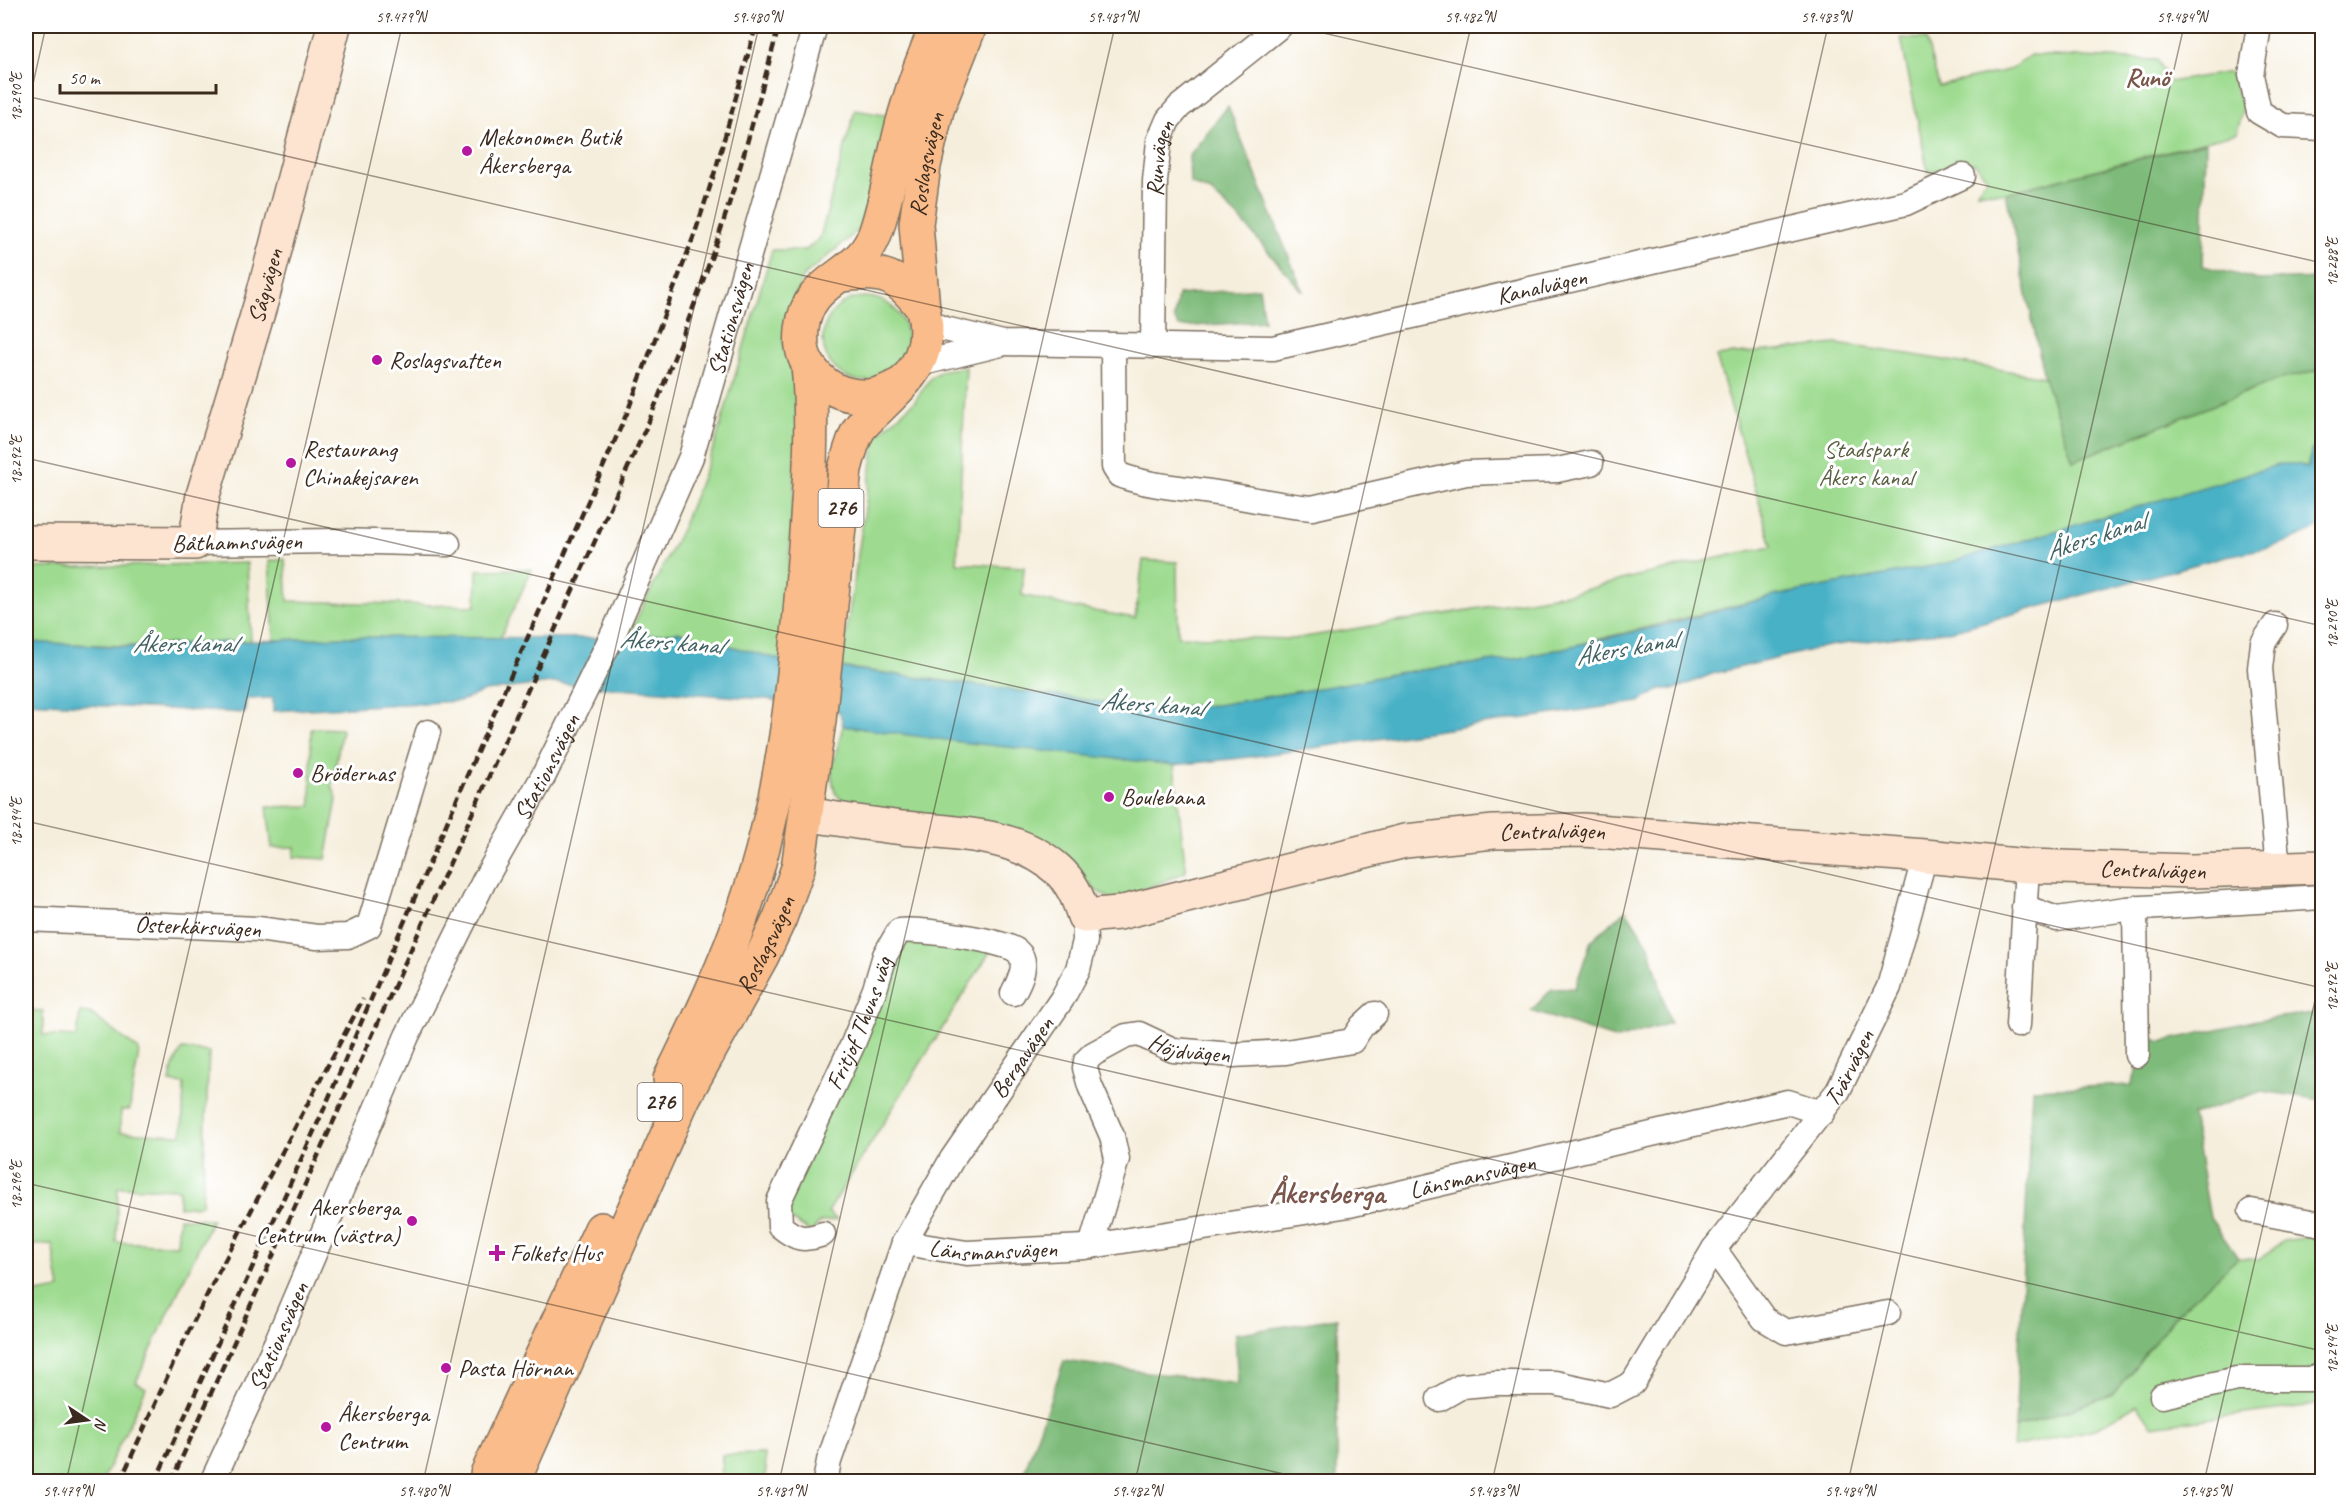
<svg xmlns="http://www.w3.org/2000/svg" width="2348" height="1507" viewBox="0 0 2348 1507" font-family="Caveat,sans-serif">
  <style>
    .green { fill: #9edb90; stroke: #6c8257; stroke-width: 1.5 }
    .forest { fill: #7ebb7a; stroke: #5c724c; stroke-width: 1.5 }
    .water { fill: #48b1c6; stroke: #426e72; stroke-width: 1.5 }
    .lines { fill: none; stroke-linecap: round; stroke-linejoin: round }
    .street-casing { stroke: #7c6f60; stroke-width: 27 }
    .secondary-casing { stroke: #7c6f60; stroke-width: 36 }
    .primary-casing { stroke: #7c6f60; stroke-width: 36 }
    .street { stroke: #fff; stroke-width: 24 }
    .secondary { stroke: #fde4d0; stroke-width: 33 }
    .primary { stroke: #f9bc8a; stroke-width: 33 }
    .rail { stroke: #3b2a1e; stroke-width: 4.5; stroke-dasharray: 9 4.5; stroke-linecap: butt }
    .ticks { fill: none; stroke: #3b2a1e; stroke-width: 1.5; stroke-opacity: 0.45 }
    .poi-dot { fill: #b5179e; stroke: #fff; stroke-width: 2 }
    .labels { text-anchor: middle; dominant-baseline: central; stroke-width: 6; stroke-linejoin: round; paint-order: stroke }
    .shield { fill: #fff; stroke: #766a62; stroke-width: 1.5 }
    .shield-label { font-size: 22px; font-weight: bold; fill: #3b2a1e }
    .poi-label { font-size: 24px; fill: #3b2a1e; stroke: #fff; text-anchor: start }
    .street-label { font-size: 24px; fill: #3b2a1e; stroke: #fff }
    .park-label { font-size: 24px; fill: #595f40; stroke: #fff }
    .neighbourhood-label { font-size: 26px; font-weight: bold; fill: #7a564b; stroke: #fff }
    .water-label { font-size: 26px; font-style: italic; fill: #406061; stroke: #fff }
    .district-label { font-size: 30px; font-weight: bold; fill: #7a564b; stroke: #fff }
    .neatline { fill: none; stroke: #3b2a1e; stroke-width: 2 }
    .ticks-label { font-size: 15px; text-anchor: middle; fill: #3b2a1e }
  </style>
  <rect width="100%" height="100%" fill="#fff"/>
  <filter id="ink" filterUnits="userSpaceOnUse"><feTurbulence type="fractalNoise" baseFrequency=".0167" numOctaves="2"/><feDisplacementMap in="SourceGraphic" scale="12" xChannelSelector="R" yChannelSelector="G"/><feConvolveMatrix kernelMatrix="1 2 1 2 8 2 1 2 1" color-interpolation-filters="sRGB"/></filter>
  <filter id="wash" filterUnits="userSpaceOnUse"><feTurbulence type="fractalNoise" baseFrequency=".008" numOctaves="4" result="noise"/><feDisplacementMap in="SourceGraphic" scale="24" xChannelSelector="R" yChannelSelector="G"/><feGaussianBlur stdDeviation="1.35" result="paint"/><feColorMatrix in="noise" values="0 0 0 0 0 0 0 0 0 0 0 0 0 0 0 0 0 1.4 0 .05"/><feComposite in="paint" operator="in"/></filter>
  <g filter="url(#wash)">
    <rect width="100%" height="100%" fill="#f6eedc"/>
    <g class="green">
      <path d="M1901,38l25,1 13,47 73,-17 18,-14 127,5 12,22 61,-10 13,36 -6,25 -231,60 -29,-1 10,-14 -12,-15 -47,9z"/>
      <path d="M855,110l35,6 -27,110 -61,52 -19,64 17,60 -18,258 -103,-28 -52,6 55,-110 33,-84 57,-194h34l14,-12z"/>
      <circle cx="865" cy="339" r="42"/>
      <path d="M1836,344l72,10 136,23 29,84 201,-80 48,-12v80h-10l-5,19 -200,49 -159,46 -174,33 -215,53 -38,9 -125,15 -41,9 -138,23 -63,4 -313,-42 35,-231 39,-35 16,-24 12,-7 23,-3 -9,196 67,4 -2,28 54,13 59,10 8,-58 34,2 1,74 115,3 284,-47 56,-15 139,-31 -56,-190z"/>
      <path d="M285,559l3,42 188,5 1,-36 55,-1 -32,70 -157,-2 -69,3 -5,-79z"/>
      <path d="M247,563l4,78 -125,5 -100,-4v-74z"/>
      <path d="M843,726l331,39 12,107 -71,30 -34,-21 -163,-66 -73,-12 -10,-10 -4,-21z"/>
      <path d="M311,728l31,1 -10,57 5,13 -11,60 -32,-2 1,-10 -23,1 -5,-41 44,-1z"/>
      <path d="M901,939l90,11 -163,262 9,8 -16,2 -10,10 -27,-16z"/>
      <path d="M26,1010l17,1v24l34,2 3,-25 10,1 49,37c-2,22 -8,37 -9,60h-9l-1,22 62,3 2,-51 -14,-2 3,-16 9,-17 27,3 -7,153 -23,2v-18l-61,-2 -2,55 61,3 2,-27 33,1 -76,163 10,6 -44,93h-76v-186l34,-6 -8,-45 -19,1 -7,-32z"/>
      <path d="M2322,1235v126l-1,2 1,41 -170,22 -15,-22 -42,25 -82,18 2,-19 99,-34 62,-80 62,-56 21,2 24,-19z"/>
      <path d="M764,1454l2,16 -2,11h-46l4,-13v-13z"/>
    </g>
    <g class="forest">
      <path d="M1228,106l75,186 -62,-72 -30,-28 -21,-9 -1,-27z"/>
      <path d="M2206,142l-3,124 55,14 64,-2v91l-48,12 -201,80 -29,-84 -38,-184z"/>
      <path d="M1259,288l5,33 -85,6 -5,-9 4,-23z"/>
      <path d="M1626,910l23,35 21,78 -53,16 -86,-28 21,-22 23,-1 16,-47z"/>
      <path d="M2322,1012v88l-60,-9 -70,24 18,103 28,40 -62,56 -62,80 -99,34 17,-339 99,-4 19,-48 11,5 96,-22z"/>
      <path d="M1337,1318v163h-316l43,-120 174,23 -3,-50z"/>
    </g>
    <path class="water" d="M2312,449h10v75c-26,20 -63,26 -96,32l-272,74 -126,16 -116,28 -37,15h-14l-22,13 -397,56 -68,7 -214,-23 -117,-16 -3,-14 -73,-13 -215,-16 -67,8 -24,10 -188,10v-13l-27,1 -1,14 -219,-11v-60l104,5 213,-10 284,1 52,-6 103,28 92,12 280,37 63,-4 138,-23 41,-9 125,-15 151,-35 102,-27 174,-33 333,-99h17l9,4z"/>
  </g>
  <g filter="url(#ink)">
    <g class="lines">
      <g class="street-casing">
        <g id="street">
          <path d="M2259,26l-8,49 8,37 24,14 39,2"/>
          <path id="s1" d="M926,321l19,8 58,14 270,5 633,-145 57,-27"/>
          <path d="M1113,346l1,121 5,8c35,13 73,13 110,20 28,5 54,11 83,13l154,-35 91,-3 34,-7"/>
          <path id="s2" d="M1153,346l2,-165 4,-40 9,-21 11,-13 101,-81"/>
          <path d="M919,364l82,-20"/>
          <path d="M195,543l142,-2 111,3"/>
          <path d="M2275,625l-12,18 -3,25 18,201"/>
          <path d="M2024,907l33,12 69,-10 196,-12"/>
          <path d="M2135,908l2,147"/>
          <path id="s3" d="M26,919l232,10 59,8 31,-1 21,-10 59,-194"/>
          <path d="M2018,1025l9,-159"/>
          <path d="M2251,1211l71,13"/>
          <path id="s4" d="M823,1234c-20,7 -27,5 -43,-8l-1,-25 73,-155 23,-57 10,-34 14,-24c17,-3 105,9 118,20 13,11 2,31 -4,42"/>
          <path id="s5" d="M904,1243l63,10 118,-6 264,-42 439,-103 34,11"/>
          <path id="s6" d="M1091,1246l26,-87 -5,-23 -22,-50 -5,-18 1,-7 7,-7 33,-18 13,-2 34,16 60,5 53,-3 66,-11 10,-15 13,-12"/>
          <path d="M1714,1249l50,70 22,13 102,-19"/>
          <path d="M2162,1396l75,-17h73l12,-4"/>
          <path id="s7" d="M1439,1399l23,-13 34,-3h59l55,12 23,-12 81,-134 124,-158 51,-104 36,-131"/>
          <path id="s8" d="M212,1482l64,-139 131,-307 77,-155 60,-106 71,-145 76,-173 124,-431"/>
          <path id="s9" d="M825,1482l4,-21 75,-218 48,-84 110,-160 16,-30 7,-28 -1,-25"/>
        </g>
      </g>
      <g class="secondary-casing">
        <g id="secondary">
          <path id="s10" d="M26,542l169,1 8,-48 59,-196 72,-273"/>
          <path id="s11" d="M807,814c32,6 64,10 96,14 51,5 114,5 154,41 15,13 21,29 27,47l35,-3 286,-72 89,-9 89,-2 342,26 102,10 165,5 130,-4"/>
        </g>
      </g>
      <g class="primary-casing">
        <g id="primary">
          <path d="M843,275c40,-5 55,0 80,34"/>
          <path d="M899,385c-18,10 -32,14 -52,9 -17,-4 -33,-17 -41,-34 -5,-10 -5,-19 -4,-31 6,-54 59,-50 74,-98 13,-39 18,-80 30,-120 8,-28 19,-58 31,-85"/>
          <path d="M670,1079c28,-57 56,-115 76,-175 38,-111 50,-228 58,-344 5,-66 10,-130 4,-195"/>
          <path d="M487,1474l114,-245"/>
          <path id="s12" d="M513,1482l171,-385 78,-141 18,-38 18,-50 21,-147 26,-252c4,-14 7,-28 14,-40 5,-7 13,-14 19,-20 31,-31 57,-53 45,-100l-7,-85 8,-58 13,-56 33,-84"/>
        </g>
      </g>
      <use href="#street" class="street"/>
      <use href="#secondary" class="secondary"/>
      <use href="#primary" class="primary"/>
      <g class="rail">
        <path d="M120,1482l56,-125 39,-78 148,-280"/>
        <path d="M155,1482l169,-373 154,-359 149,-337 68,-180 21,-65 40,-142"/>
        <path d="M171,1482l478,-1061c24,-60 47,-119 68,-180 24,-71 42,-143 62,-215"/>
      </g>
    </g>
  </g>
  <path class="ticks" d="M1293,26l1029,237M26,96l2296,530M26,115l20,-89M26,458l2296,530M26,821l2296,530M26,1183l1292,299M66,1482l336,-1456M423,1482l336,-1456M779,1482l336,-1456M1135,1482l336,-1456M1492,1482l336,-1456M1848,1482l336,-1456M2204,1482l118,-512"/>
  <g class="poi-dot">
    <circle cx="467" cy="151" r="6"/>
    <circle cx="377" cy="360" r="6"/>
    <circle cx="291" cy="463" r="6"/>
    <circle cx="298" cy="773" r="6"/>
    <circle cx="1109" cy="797" r="6"/>
    <circle cx="412" cy="1221" r="6"/>
    <path d="M494 1244h6v6h6v6h-6v6h-6v-6h-6v-6h6z"/>
    <circle cx="446" cy="1368" r="6"/>
    <circle cx="326" cy="1427" r="6"/>
  </g>
  <g class="labels">
    <g class="shield">
      <rect x="818.5" y="489" width="45" height="38" rx="4.5"/>
      <rect x="637.5" y="1083" width="45" height="38" rx="4.5"/>
    </g>
    <g class="shield-label">
      <text x="841" y="508">276</text>
      <text x="660" y="1102">276</text>
    </g>
    <g class="poi-label">
      <text x="479" y="137">Mekonomen Butik<tspan x="479" dy="28">Åkersberga</tspan></text>
      <text x="389" y="360">Roslagsvatten</text>
      <text x="303" y="449">Restaurang<tspan x="303" dy="28">Chinakejsaren</tspan></text>
      <text x="310" y="773">Brödernas</text>
      <text x="1121" y="797">Boulebana</text>
      <text x="400" y="1207" text-anchor="end">Akersberga<tspan x="400" dy="28">Centrum (västra)</tspan></text>
      <text x="510" y="1253">Folkets Hus</text>
      <text x="458" y="1368">Pasta Hörnan</text>
      <text x="338" y="1413">Åkersberga<tspan x="338" dy="28">Centrum</tspan></text>
    </g>
    <g class="street-label">
      <text stroke="none"><textPath href="#s2" startOffset="188">Runvägen</textPath></text>
      <text stroke="none"><textPath href="#s12" startOffset="1412">Roslagsvägen</textPath></text>
      <text stroke="none"><textPath href="#s10" startOffset="436">Sågvägen</textPath></text>
      <text stroke="none"><textPath href="#s1" startOffset="626">Kanalvägen</textPath></text>
      <text stroke="none"><textPath href="#s8" startOffset="1276">Stationsvägen</textPath></text>
      <text transform="translate(237 542) rotate(-1)">Båthamnsvägen</text>
      <text stroke="none"><textPath href="#s8" startOffset="790">Stationsvägen</textPath></text>
      <text stroke="none"><textPath href="#s11" startOffset="792">Centralvägen</textPath></text>
      <text stroke="none"><textPath href="#s11" startOffset="1394">Centralvägen</textPath></text>
      <text stroke="none"><textPath href="#s3" startOffset="172">Österkärsvägen</textPath></text>
      <text stroke="none"><textPath href="#s12" startOffset="594">Roslagsvägen</textPath></text>
      <text stroke="none"><textPath href="#s4" startOffset="267">Fritjof Thuns väg</textPath></text>
      <text stroke="none"><textPath href="#s6" startOffset="309">Höjdvägen</textPath></text>
      <text stroke="none"><textPath href="#s9" startOffset="472">Bergavägen</textPath></text>
      <text stroke="none"><textPath href="#s7" startOffset="585">Tvärvägen</textPath></text>
      <text stroke="none"><textPath href="#s5" startOffset="576">Länsmansvägen</textPath></text>
      <text stroke="none"><textPath href="#s5" startOffset="90">Länsmansvägen</textPath></text>
      <text stroke="none"><textPath href="#s8" startOffset="160">Stationsvägen</textPath></text>
    </g>
    <g class="park-label">
      <text x="1866" y="449">Stadspark<tspan x="1866" dy="28">Åkers kanal</tspan></text>
    </g>
    <g class="neighbourhood-label">
      <text x="2147" y="77">Runö</text>
    </g>
    <g class="water-label">
      <text transform="translate(2095 536) rotate(-18)">Åkers kanal</text>
      <text transform="translate(671 642) rotate(4)">Åkers kanal</text>
      <text x="184" y="643">Åkers kanal</text>
      <text transform="translate(1626 648) rotate(-10)">Åkers kanal</text>
      <text transform="translate(1152 704) rotate(4)">Åkers kanal</text>
    </g>
    <g class="district-label">
      <text x="1327" y="1193">Åkersberga</text>
    </g>
  </g>
  <rect width="2348" height="1507" fill="none" stroke="#fff" stroke-width="66"/>
  <g transform="translate(87 1420) rotate(103)" stroke="#ffffff" stroke-width="4.5" paint-order="stroke">
  <path d="M0-4.5L10 22L0 15L-10 22Z" fill="#3b2a1e"/>
  <text y="-9" font-size="16" font-weight="bold" text-anchor="middle" fill="#3b2a1e">N</text>
  </g>
  <path d="M60 84v9h156v-9" fill="none" stroke="#3b2a1e" stroke-width="3"/>
  <text x="69" y="84" font-size="18" fill="#3b2a1e" stroke="#ffffff" stroke-width="4.5" paint-order="stroke">50 m</text>
  <rect x="33" y="33" width="2282" height="1441" class="neatline"/>
  <g class="ticks-label">
    <text x="401" y="22">59.479°N</text>
    <text x="757" y="22">59.480°N</text>
    <text x="1113" y="22">59.481°N</text>
    <text x="1470" y="22">59.482°N</text>
    <text x="1826" y="22">59.483°N</text>
    <text x="2182" y="22">59.484°N</text>
    <text transform="translate(16 97) rotate(-90)" y="5">18.290°E</text>
    <text transform="translate(2332 262) rotate(-90)" y="5">18.288°E</text>
    <text transform="translate(16 460) rotate(-90)" y="5">18.292°E</text>
    <text transform="translate(2332 624) rotate(-90)" y="5">18.290°E</text>
    <text transform="translate(16 822) rotate(-90)" y="5">18.294°E</text>
    <text transform="translate(2332 987) rotate(-90)" y="5">18.292°E</text>
    <text transform="translate(16 1185) rotate(-90)" y="5">18.296°E</text>
    <text transform="translate(2332 1349) rotate(-90)" y="5">18.294°E</text>
    <text x="68" y="1496">59.479°N</text>
    <text x="424" y="1496">59.480°N</text>
    <text x="781" y="1496">59.481°N</text>
    <text x="1137" y="1496">59.482°N</text>
    <text x="1493" y="1496">59.483°N</text>
    <text x="1850" y="1496">59.484°N</text>
    <text x="2206" y="1496">59.485°N</text>
  </g>
</svg>
